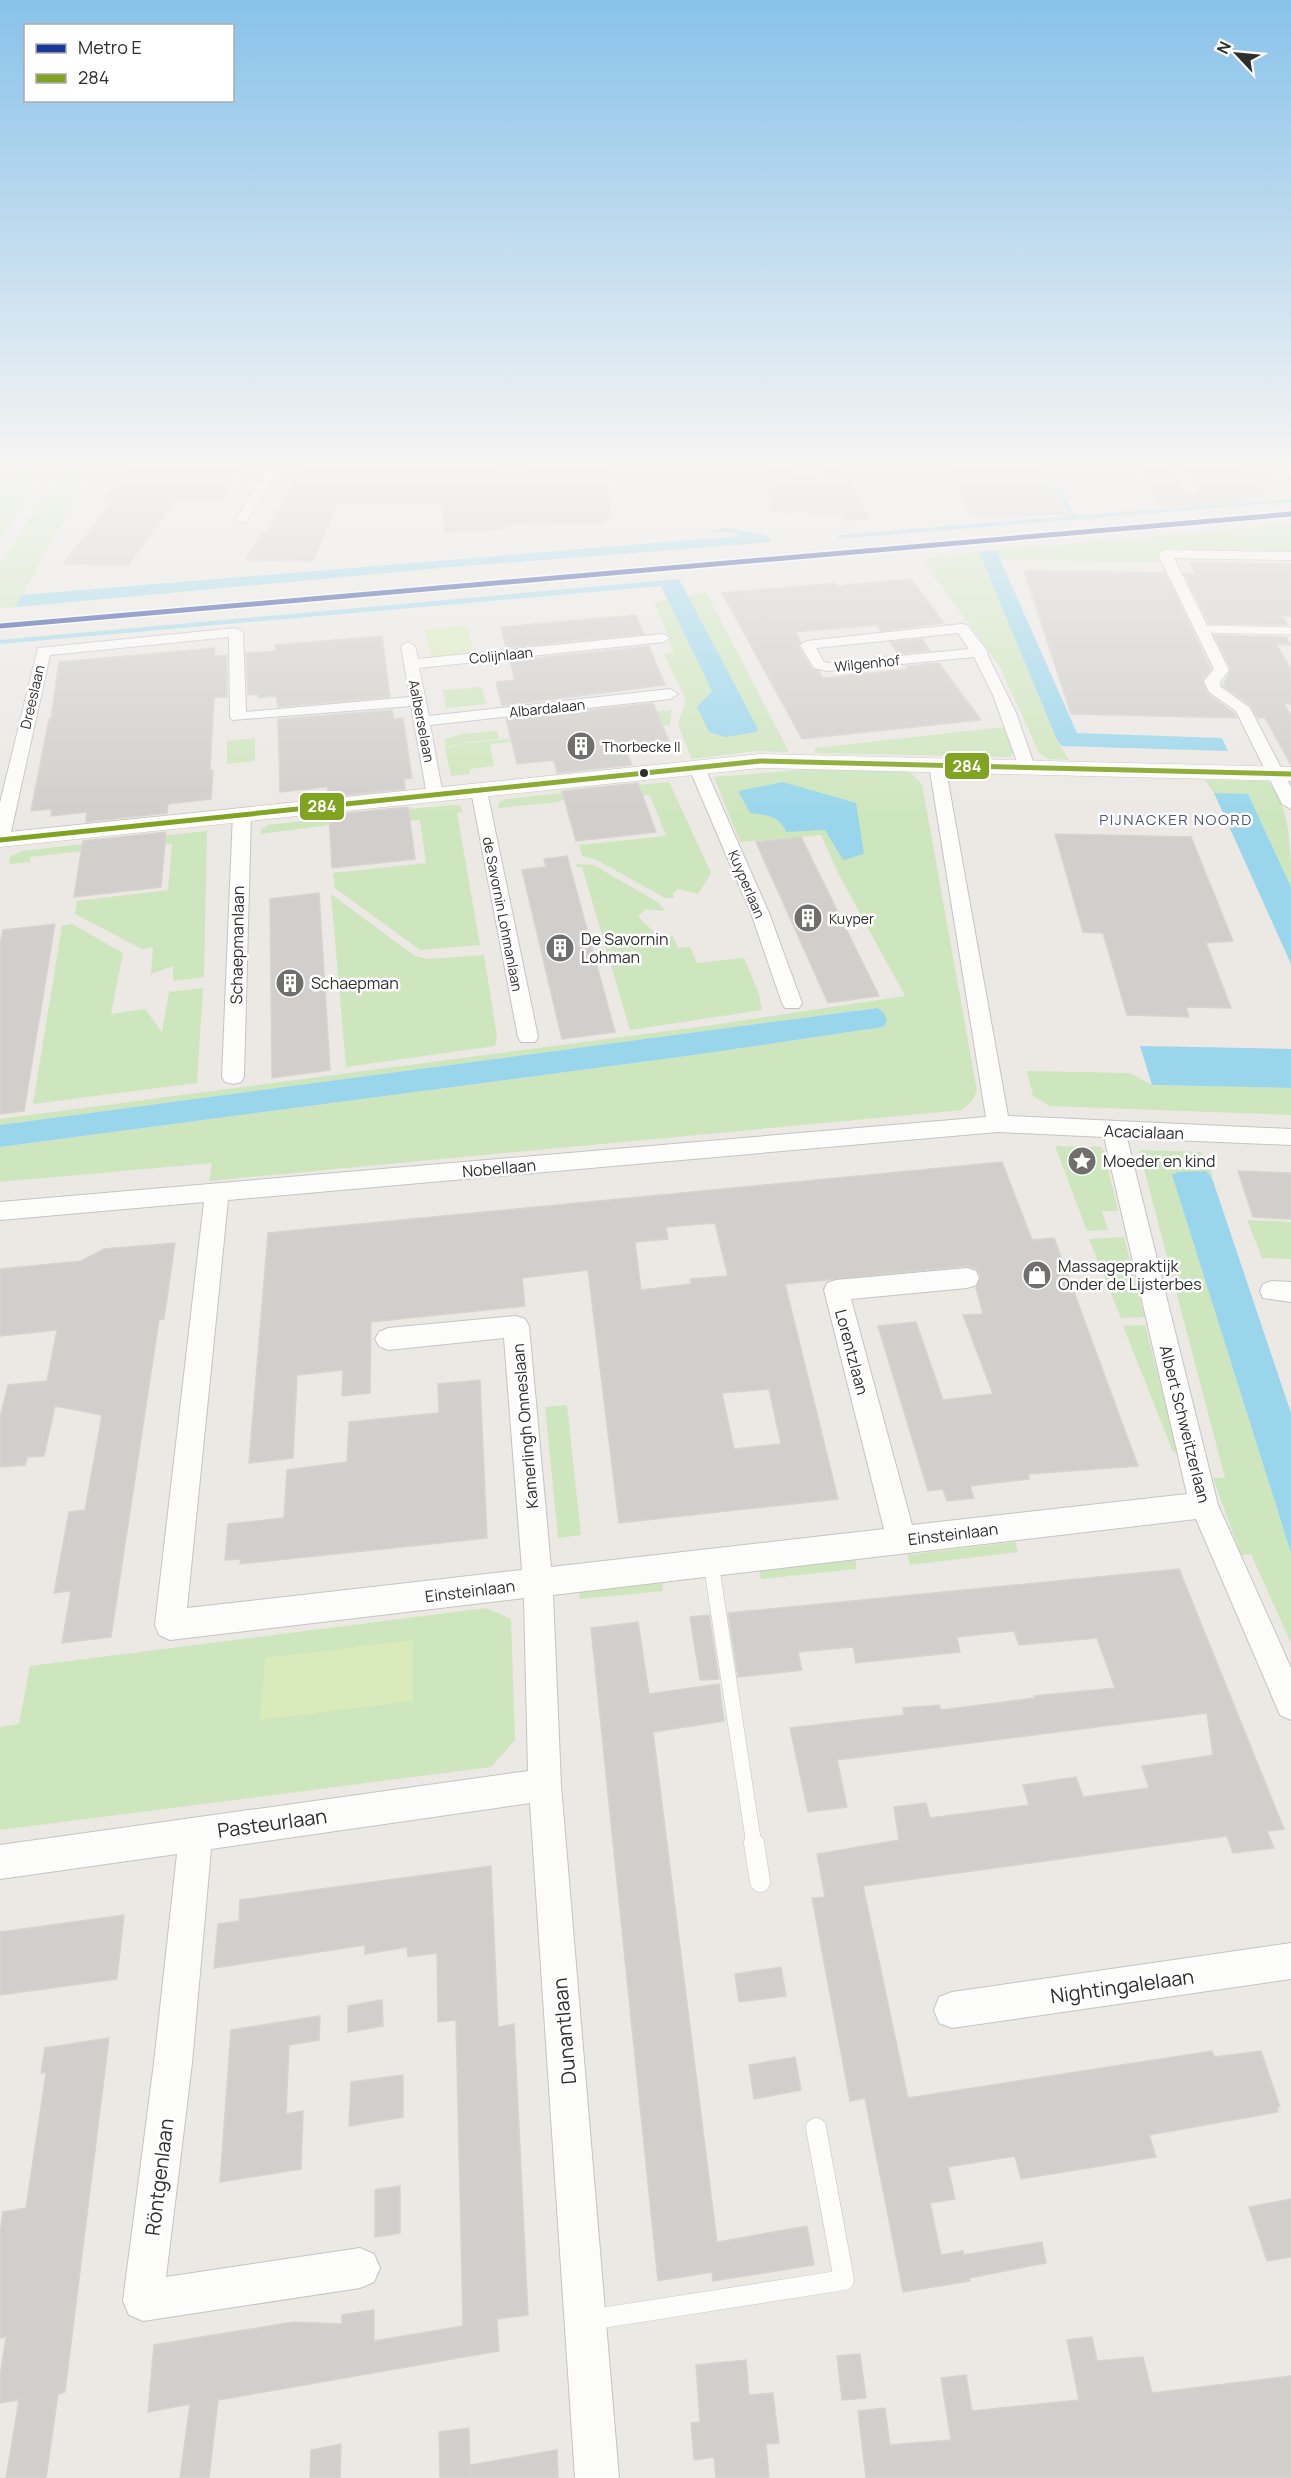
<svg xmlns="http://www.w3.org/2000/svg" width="1291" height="2478" viewBox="0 0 1291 2478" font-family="Manrope,sans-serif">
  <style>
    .green { fill: #cee6be }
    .pitch { fill: #d9eabb }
    .water { fill: #99d6ec }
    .building { fill: #d1cecb; stroke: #d7d4d0; stroke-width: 1.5; fill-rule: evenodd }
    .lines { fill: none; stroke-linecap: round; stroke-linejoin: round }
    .lane-far2-casing { stroke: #c5c4c5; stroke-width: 8 }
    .lane-far1-casing { stroke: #c5c4c5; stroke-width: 16 }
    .lane-casing { stroke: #c5c4c5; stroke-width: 21 }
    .street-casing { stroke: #c5c4c5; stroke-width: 2 }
    .secondary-casing { stroke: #c5c4c5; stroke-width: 1 }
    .lane-far2 { stroke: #fcfcfb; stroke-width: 7 }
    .lane-far1 { stroke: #fcfcfb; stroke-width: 15 }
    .lane { stroke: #fcfcfb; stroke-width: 20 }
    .street { fill: #fcfcfb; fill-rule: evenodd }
    .secondary { fill: #fcfcfb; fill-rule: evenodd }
    .bus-1-casing { stroke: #fff; stroke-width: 8 }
    .bus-1 { stroke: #80a422; stroke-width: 5 }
    .metro-1-casing { stroke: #fff; stroke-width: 8 }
    .metro-1 { stroke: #1a389a; stroke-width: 5 }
    .bus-dot { fill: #2e2e2e; stroke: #fff; stroke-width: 2 }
    .labels { text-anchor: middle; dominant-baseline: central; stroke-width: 5; stroke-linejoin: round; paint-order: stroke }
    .far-street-label { font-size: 14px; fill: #2e2e2e; stroke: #fff }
    .far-poi-label { font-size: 14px; fill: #2e2e2e; stroke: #fff; text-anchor: start }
    .far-neighbourhood-label { font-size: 15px; letter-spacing: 1.5px; fill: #4d5680; stroke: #fff }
    .poi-label { font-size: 16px; fill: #2e2e2e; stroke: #fff; text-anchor: start }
    .street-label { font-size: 16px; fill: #2e2e2e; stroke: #fff }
    .near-street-label { font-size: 20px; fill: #2e2e2e; stroke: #fff }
    .line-badge { stroke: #fff; stroke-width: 2 }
    .badge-label { font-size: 16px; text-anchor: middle; font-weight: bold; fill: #fff }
  </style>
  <rect width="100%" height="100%" fill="#ece8e4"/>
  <g class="green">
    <path d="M14,468h34l-48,73v-53z"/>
    <path d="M61,468h31l-76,139 -16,1v-43z"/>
    <path d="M1291,525v26l-120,-1 -14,3 4,9 -153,-1 -7,-1 -5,-10z"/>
    <path d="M979,552l78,188 12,20 -21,-1 -9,-6 -39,-86 -78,-108z"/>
    <path d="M706,592l83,160 -33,-1 -64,8 -14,-34 8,-25 -22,-46 10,-2 -20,-50z"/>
    <path d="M482,687l4,17 -40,4 -3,-18z"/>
    <path d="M672,710l-2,15 -180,19 4,22 -24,3v5l-19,2 -6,-27 20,-6 64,-6 -2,-13z"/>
    <path d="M1003,727l11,26 -4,4 -195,-4v-5z"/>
    <path d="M497,731l2,8 -33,3 -21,6v-9l18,-5z"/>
    <path d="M255,738v23l-28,3v-23z"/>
    <path d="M815,769l95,3 12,12 55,307 -5,10 -10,9 -753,71 3,-18 -212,19v-35l694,-92 189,-28 4,-6 -3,-8 -8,-5 -876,117v-6l713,-94 192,-29 -66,-121 -18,-40 -81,7 -26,-65z"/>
    <path d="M1205,780l63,1c23,26 23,71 23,106l-43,-93 -34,-1z"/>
    <path d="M669,782l42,91 -13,21 -20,-5 -5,4 1,5h-9l-70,-39 -13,-3 -3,-11 87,-9 -16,-41 -42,3 -3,-10z"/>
    <path d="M587,790l-29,12 -60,6 1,-6 8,-3z"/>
    <path d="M454,805l7,1 1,6 -5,1 23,132 -60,5 -85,-62 -2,-15 93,-10 -6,-43 -47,4 1,-12z"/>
    <path d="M357,815l1,6 -97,13v-4l7,-5z"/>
    <path d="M207,831l-3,146 -31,4v-15l-22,8 2,-27 -11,2 -67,-35 2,-13 91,-11 4,-46 -41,4 2,-9z"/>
    <path d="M110,841l-1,7 -79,9v5l-21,2 1,-7 12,-6z"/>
    <path d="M576,864l18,1 65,38 6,8 -20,-2 -7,8 24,22 11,-3 5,12 12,-1 7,16 47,-5 15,36 3,16 -132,20 -48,-163h-5z"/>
    <path d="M331,894l84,62 13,3 56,-4 13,82 -2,9 -149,21z"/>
    <path d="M72,924l51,29 -12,61 34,-5 17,23 7,-40 34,-4 -6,95 -164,21 29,-178z"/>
    <path d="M1027,1071l103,2 22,12 139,3v27l-241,-9 -17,-10z"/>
    <path d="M1055,1146l46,1 3,5 14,59h-16l6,19 -21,1z"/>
    <path d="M1139,1150l62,2 10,15 1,11 -6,-7 -34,4 119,378v90l-40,-89 -10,1 -28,-77h12z"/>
    <path d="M1247,1220l44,2v37l-29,-1z"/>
    <path d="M1124,1237l21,80 -24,1 -32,-79z"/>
    <path d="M1145,1325l33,127h-5l-50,-126z"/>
    <path d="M567,1405l14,130 -23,3 -13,-131z"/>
    <path d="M1015,1542l3,10 -108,13 -3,-10z"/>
    <path d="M856,1560v9l-95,10 -2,-10z"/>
    <path d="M662,1580l1,11 -83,8 -1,-10z"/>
    <path d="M486,1608l25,11 4,121 -24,27 -491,63v-103l19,-3 11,-58z"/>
  </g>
  <g class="pitch">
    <path d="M466,625l9,28 -43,4 -8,-27z"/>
    <path d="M413,1640v61l-153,19 5,-62z"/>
  </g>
  <g class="water">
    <path d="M1043,468h5l26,45 6,2 211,-16v3l-453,37 1,-4 231,-19z"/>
    <path d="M726,528l39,7 6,4 -2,3 -20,2 -297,23 -436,40 6,-12 718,-59 -6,-4h-26z"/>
    <path d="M996,550l81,183 145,5 6,13 -166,-5 -5,-6 -78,-188z"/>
    <path d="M679,579l79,150 -2,3 -31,5 -16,-5 -12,-25 15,-16 -51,-105 -661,58v-4z"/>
    <path d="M783,782l73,21 8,51 -21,6 -18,-30 -39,2c-6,-17 -20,-17 -36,-19l-12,-22z"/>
    <path d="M1214,793l34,1 43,93v77z"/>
    <path d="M877,1008l7,5 3,8 -4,6 -189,28 -694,92v-22z"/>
    <path d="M1140,1046l151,3v39l-139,-3z"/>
    <path d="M1206,1171l6,7 79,235v140l-119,-378 6,-3z"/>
  </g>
  <g class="building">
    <path d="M128,468l113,2 -19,30h-49l-1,11 -6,1 -38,54 -65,-2 51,-64h-10z"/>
    <path d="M301,468h198l-1,3 109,-3 4,50h-6v5l-100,2 1,4 -61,4 -3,-28 -104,-1 -25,57 -67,-1 15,-28 6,1z"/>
    <path d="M818,468h25l26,51 -26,1 -3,-7 -68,-1 -6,-42h25l1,9 31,-1z"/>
    <path d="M950,468h90l27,47 -96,1z"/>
    <path d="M1137,468h30l17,26 10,1 4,-6 -14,-21h56l30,27 -32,2 5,6 -82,4z"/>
    <path d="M1189,562l102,2v52h-9l6,9 -79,-1 -25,-51 12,1z"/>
    <path d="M1024,570l141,3 46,96 -9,11 5,13 27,20 3,5 -166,-4z"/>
    <path d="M911,579l33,44 -63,8 -4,-6 -82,7 6,10 -3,4 14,23 7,2 4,7 85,-9 -2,-3 33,-3 42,57 -179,19 -80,-146 113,-10 2,3z"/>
    <path d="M636,615l8,19 -138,14 -5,-21z"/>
    <path d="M1214,635l72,2 5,8 -15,-1 15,25v35l-7,-1 7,13v49l-26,-47h-7l-7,-12 -28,-20 8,-17z"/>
    <path d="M382,636l8,61 -112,10 -2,-11 -18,2v-4l-10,1 -2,-42 30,-2 -1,-6z"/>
    <path d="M922,639l8,12 -32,3 -8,-12z"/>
    <path d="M649,646l16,39 -163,21 -6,-24 19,-2 -5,-19z"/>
    <path d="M215,648l-1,8 13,-1v42l-13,1 -4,72h3l-2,29 -43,5 -1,9 -81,9 1,-10 -36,4 1,-7 -21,2 18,-92h2l8,-57z"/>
    <path d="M653,703l19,45 -45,5 5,12 -75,8 -3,-13 -37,4 -11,-45z"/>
    <path d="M392,710l2,9 9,-1 9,60 -8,1 1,10 -77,8 -1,-10 -47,5 -2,-73z"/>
    <path d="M638,783l18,49 -80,9 -14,-50z"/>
    <path d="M408,807l7,52 -83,9 -3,-53z"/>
    <path d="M166,832l-5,55 -87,10 9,-56z"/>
    <path d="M1055,834l136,3 42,104 -27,2 25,65 -45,-1 3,10 -62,-2 -24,-82 -20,-1z"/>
    <path d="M801,837l78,159 -51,7 -72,-161z"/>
    <path d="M567,856l48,176 -53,7 -40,-169 24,-3 -2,-8z"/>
    <path d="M319,893l11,177 -58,8 -2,-179z"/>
    <path d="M55,924l-31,187 -24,3v-171l3,-13z"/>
    <path d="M1002,1162l30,78 22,-2 84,228 -110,8 1,5 -59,7 4,12 -27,3 -4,-12 -15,2 -50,-165 38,-4 27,78 50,-6 -30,-79 20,-1 -7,-26 5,-11 -4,-8 -10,-3 -182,18 53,215 -219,24 -31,-253 -66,8 3,28 -154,16 -1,71 -28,3 1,-26 -46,5 -4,83 -44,5 19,-230zM715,1223l13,53 -38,3 1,5 -50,6 -6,-48 33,-3 -2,-12zM769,1389l12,55 -47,5 -12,-56z"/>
    <path d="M1238,1171l53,2v46l-38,-2z"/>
    <path d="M175,1243l-11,76 -5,1 -48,317 -49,6 9,-52 -17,2 15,-81 16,-2 17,-95 -47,-9 -11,50 -17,1 -2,8 -25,2v-49l8,-33 39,-4 10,-51 -57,6v-67l81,-8 23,-12z"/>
    <path d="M480,1380l7,158 -247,26 1,-5 -16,1 3,-36 56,-6 3,-48 60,-8 2,-40 90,-9 -1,-29z"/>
    <path d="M1179,1569l105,260 -17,2 7,17 -41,5 -6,-17 -364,50 45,212 304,-47 2,6 47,-6 19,56h-3l1,5 -129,23 7,22 -135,22 -6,-23 -67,11 7,32 -25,4 11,52 22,-4v4l79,-13 4,21 -77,15 1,3 -67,11 -38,-194 -15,3 -38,-203 13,-1 -8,-43 82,-14 -5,-33 32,-4 4,15 99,-13 -6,-20 53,-8 7,20 66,-9 -7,-22 71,-11 -6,-42 -370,47 10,47 -39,5 -18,-84 114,-13 -1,-7 36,-3 2,5 94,-12 -1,-2 81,-8 -18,-50 -78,7 -5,-14 -57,6 3,15 -104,11 -3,-16 -55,5 4,18 -64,7 -10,-64z"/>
    <path d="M709,1615l10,64 -19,1 -10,-63z"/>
    <path d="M638,1622l11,72 70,-10 5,37 -71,11 64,510 90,-16 7,39 -101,16 -1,-9 -54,9 -67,-653z"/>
    <path d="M491,1866l7,161 16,-3 14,291 -31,4 2,32 -281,49 -9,78h-29l10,-74 -42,8 6,-67 139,-23 49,2v-9l32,-5v31l89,-15 -7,-306 -18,2 -1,-69 -29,4 -1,-10 -42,7v-9l-151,23 4,-44 21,-3 1,-21z"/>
    <path d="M124,1915l-7,64 -117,16v-63z"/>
    <path d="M781,1967l5,29 -47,6 -4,-28z"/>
    <path d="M382,2000l1,26 -35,6v-26z"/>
    <path d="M320,2016l-1,24 -30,5 -3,69 17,-3 -2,58 -81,13 11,-152z"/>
    <path d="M109,2038l-44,354 -7,2 -12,84h-40l13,-78 -19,3v-26l6,-40 -6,1v-105l3,-21 23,-4 20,-135h-5l4,-25z"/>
    <path d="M795,2057l6,33 -47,9 -5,-34z"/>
    <path d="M403,2075v42l-54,9 2,-44z"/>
    <path d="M400,2186v47l-25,4v-47z"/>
    <path d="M1291,2199v58l-24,4 -18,-54z"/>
    <path d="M1092,2337l5,24 46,-4 9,36 139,-17v102h-425l-8,-67 27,-3 5,37 61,-5 -10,-62 25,-3 6,36 107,-11 -12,-60z"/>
    <path d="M860,2354l6,44 -24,2 -5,-44z"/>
    <path d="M746,2360l3,35 24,-2 6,50 -13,1 3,34h-53l-2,-21 -20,3 -3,-37 9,-1 -4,-57z"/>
    <path d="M469,2428l1,50h-30l-1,-46z"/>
    <path d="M341,2444l-1,34h-30l1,-28z"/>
    <path d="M557,2450l1,28h-87l-1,-13z"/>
  </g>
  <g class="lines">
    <g class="lane-far2-casing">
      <path id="lane-far2" d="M1203,629l88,2"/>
    </g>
    <g class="lane-far1-casing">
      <path id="lane-far1" d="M711,1563l43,282"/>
    </g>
    <g class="lane-casing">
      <g id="lane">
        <path d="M754,1843l6,39"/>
        <path d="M589,2320l255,-40 -28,-152"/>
      </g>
    </g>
    <g class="street-casing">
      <g id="street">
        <path d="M267,468h12l-33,54h-8l-2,-3z"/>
        <path d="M1169,468h12l15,22 -2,3h-8z"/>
        <path d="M1268,468h13l9,11 -10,3z"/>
        <path d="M1165,550l126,2v8l-117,-2 55,112 -9,12 1,5 29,21 41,79v22l-9,-5 -46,-93 -27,-19 -5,-11 10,-12 -56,-115z"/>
        <path d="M962,624l5,1 21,27 -1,2 29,59 19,54 -2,4 -6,1 -8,-5 -26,-72 -19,-38 -146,14 -14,-3 -14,-23 7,-4zM958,633l11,16 -141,14 -4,-1 -8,-14z"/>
        <path d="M236,628l7,4 3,80 164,-15 -9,-51 7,-4 7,4 3,13 245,-25 7,4 -7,4 -244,26 10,48 241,-27 8,5 -8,5 -240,26 13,70 -8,5 -8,-5 -16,-89 -179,14 -2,-3 -1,-80 -179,18 -41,186 -9,5v-43l38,-155z"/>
        <path d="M937,760l8,5 63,351 283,13v16l-164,-7 91,367 73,163v52l-11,-5 -84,-196 -643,76 8,190 58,693h-44l-45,-675 -319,46 -19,214 -26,214 194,-29 14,6 6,14 -6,14 -14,6 -217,33 -14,-6 -6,-14 31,-238 23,-209 -177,25v-34l528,-74 -4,-173 -354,42 -11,-5 -4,-10 49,-423 -204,18v-18l986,-85 -57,-352zM998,1132l106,5 83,357 -275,31 -61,-226 116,-11 9,-3 3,-7 -3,-7 -9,-3 -131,12 -9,3 -3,7 60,239 -333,38 -22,-241 -4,-7 -9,-3 -128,12 -9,4 -4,7 4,7 9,4 116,-12 18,232 -335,38 41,-408z"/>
        <path d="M697,763l8,5 64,145 33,90 -3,5h-14l-3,-5 -31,-90 -62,-145z"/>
        <path d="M479,786l8,5 51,246 -3,5h-14l-3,-5 -47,-246z"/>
        <path d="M242,808l9,5 -7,264 -3,5 -8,2 -8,-2 -3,-5 11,-264z"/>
        <path d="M1272,1281l19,1v20l-28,-4 -3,-7 3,-7z"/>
        <path d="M1291,1943v36l-339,49 -13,-5 -5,-13 5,-13 13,-5z"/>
      </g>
    </g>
    <g class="secondary-casing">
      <path id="secondary" d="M760,754l531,13v14l-531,-13 -760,79v-14z"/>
    </g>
    <use href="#lane-far2" class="lane-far2"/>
    <use href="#lane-far1" class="lane-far1"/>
    <use href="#lane" class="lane"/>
    <use href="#street" class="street"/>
    <use href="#secondary" class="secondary"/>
    <g class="bus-1-casing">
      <path id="bus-1" d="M0,840l760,-79 531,13"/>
    </g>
    <use href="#bus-1" class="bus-1"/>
    <g class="metro-1-casing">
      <path id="metro-1" d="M0,626l1291,-112"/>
    </g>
    <use href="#metro-1" class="metro-1"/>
  </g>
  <linearGradient id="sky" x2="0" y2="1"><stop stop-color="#88c2ea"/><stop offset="0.57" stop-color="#f6f5f3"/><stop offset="1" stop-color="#f6f5f3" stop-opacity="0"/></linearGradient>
  <rect width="1291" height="815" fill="url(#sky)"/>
  <defs>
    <g id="building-disc" transform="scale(1.5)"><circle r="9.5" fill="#706f6e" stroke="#fff"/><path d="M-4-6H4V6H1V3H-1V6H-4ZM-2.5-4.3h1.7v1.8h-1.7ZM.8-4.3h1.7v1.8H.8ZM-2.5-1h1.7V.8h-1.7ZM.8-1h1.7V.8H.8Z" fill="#fff"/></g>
    <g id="sight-disc" transform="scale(1.5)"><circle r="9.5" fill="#706f6e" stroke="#fff"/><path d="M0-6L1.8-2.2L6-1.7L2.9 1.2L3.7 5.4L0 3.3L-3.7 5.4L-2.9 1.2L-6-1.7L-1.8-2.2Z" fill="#fff"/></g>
    <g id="shop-disc" transform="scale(1.5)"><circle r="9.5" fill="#706f6e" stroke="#fff"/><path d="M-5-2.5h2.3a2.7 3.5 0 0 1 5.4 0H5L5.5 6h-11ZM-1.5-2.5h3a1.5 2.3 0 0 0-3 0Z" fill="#fff"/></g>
  </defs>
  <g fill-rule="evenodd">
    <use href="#building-disc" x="581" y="746"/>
    <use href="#building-disc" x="808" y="918"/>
    <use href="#building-disc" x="560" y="948"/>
    <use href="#building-disc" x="290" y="983"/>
    <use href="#sight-disc" x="1082" y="1161"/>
    <use href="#shop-disc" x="1037" y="1275"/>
  </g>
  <circle class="bus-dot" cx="644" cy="773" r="5"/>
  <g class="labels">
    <g class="far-street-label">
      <text transform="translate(501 655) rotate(-6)">Colijnlaan</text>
      <text transform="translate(867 663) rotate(-6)">Wilgenhof</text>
      <text transform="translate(32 697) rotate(-77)">Dreeslaan</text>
      <text transform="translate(547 708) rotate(-6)">Albardalaan</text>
      <text transform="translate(422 721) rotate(79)">Aalberselaan</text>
      <text transform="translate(747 884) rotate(67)">Kuyperlaan</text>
      <text transform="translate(503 914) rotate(79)">de Savornin Lohmanlaan</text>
    </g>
    <g class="far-poi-label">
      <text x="602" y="746">Thorbecke II</text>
      <text x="829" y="918">Kuyper</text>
    </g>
    <g class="far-neighbourhood-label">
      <text x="1176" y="819">PIJNACKER NOORD</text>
    </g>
    <g class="poi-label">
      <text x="581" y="939">De Savornin<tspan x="581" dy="18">Lohman</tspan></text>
      <text x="311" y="983">Schaepman</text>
      <text x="1103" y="1161">Moeder en kind</text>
      <text x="1058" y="1266">Massagepraktijk<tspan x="1058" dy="18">Onder de Lijsterbes</tspan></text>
    </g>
    <g class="street-label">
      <text transform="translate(237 945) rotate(-89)">Schaepmanlaan</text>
      <text transform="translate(1144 1132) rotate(2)">Acacialaan</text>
      <text transform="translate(499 1168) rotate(-5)">Nobellaan</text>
      <text transform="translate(852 1352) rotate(75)">Lorentzlaan</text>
      <text transform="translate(1185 1424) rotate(76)">Albert Schweitzerlaan</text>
      <text transform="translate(525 1426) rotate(-95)">Kamerlingh Onneslaan</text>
      <text transform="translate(953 1534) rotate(-7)">Einsteinlaan</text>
      <text transform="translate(470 1591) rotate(-7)">Einsteinlaan</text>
    </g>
    <g class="near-street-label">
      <text transform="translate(272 1823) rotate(-8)">Pasteurlaan</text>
      <text transform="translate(1122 1986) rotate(-8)">Nightingalelaan</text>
      <text transform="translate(564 2031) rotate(-95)">Dunantlaan</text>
      <text transform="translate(159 2177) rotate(-83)">Röntgenlaan</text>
    </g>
  </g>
  <g class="line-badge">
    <rect x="944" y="752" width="46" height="28" rx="6" fill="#80a422"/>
    <rect x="299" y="792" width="46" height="29" rx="6" fill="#80a422"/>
  </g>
  <g class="badge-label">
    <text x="967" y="772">284</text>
    <text x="322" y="812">284</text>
  </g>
  <rect x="24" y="24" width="210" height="78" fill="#ffffff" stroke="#ababab" stroke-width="1.5"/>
  <rect x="36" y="44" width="30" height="9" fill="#1a389a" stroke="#ababab" stroke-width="1.5"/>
  <text x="78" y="54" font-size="18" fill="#2e2e2e">Metro E</text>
  <rect x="36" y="74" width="30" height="9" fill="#80a422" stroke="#ababab" stroke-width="1.5"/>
  <text x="78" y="84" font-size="18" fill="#2e2e2e">284</text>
  <g transform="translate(1237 54) rotate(296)" stroke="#ffffff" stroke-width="4.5" paint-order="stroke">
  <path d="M0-4.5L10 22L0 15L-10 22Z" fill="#2e2e2e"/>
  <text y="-9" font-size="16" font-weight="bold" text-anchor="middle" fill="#2e2e2e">N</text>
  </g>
</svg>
